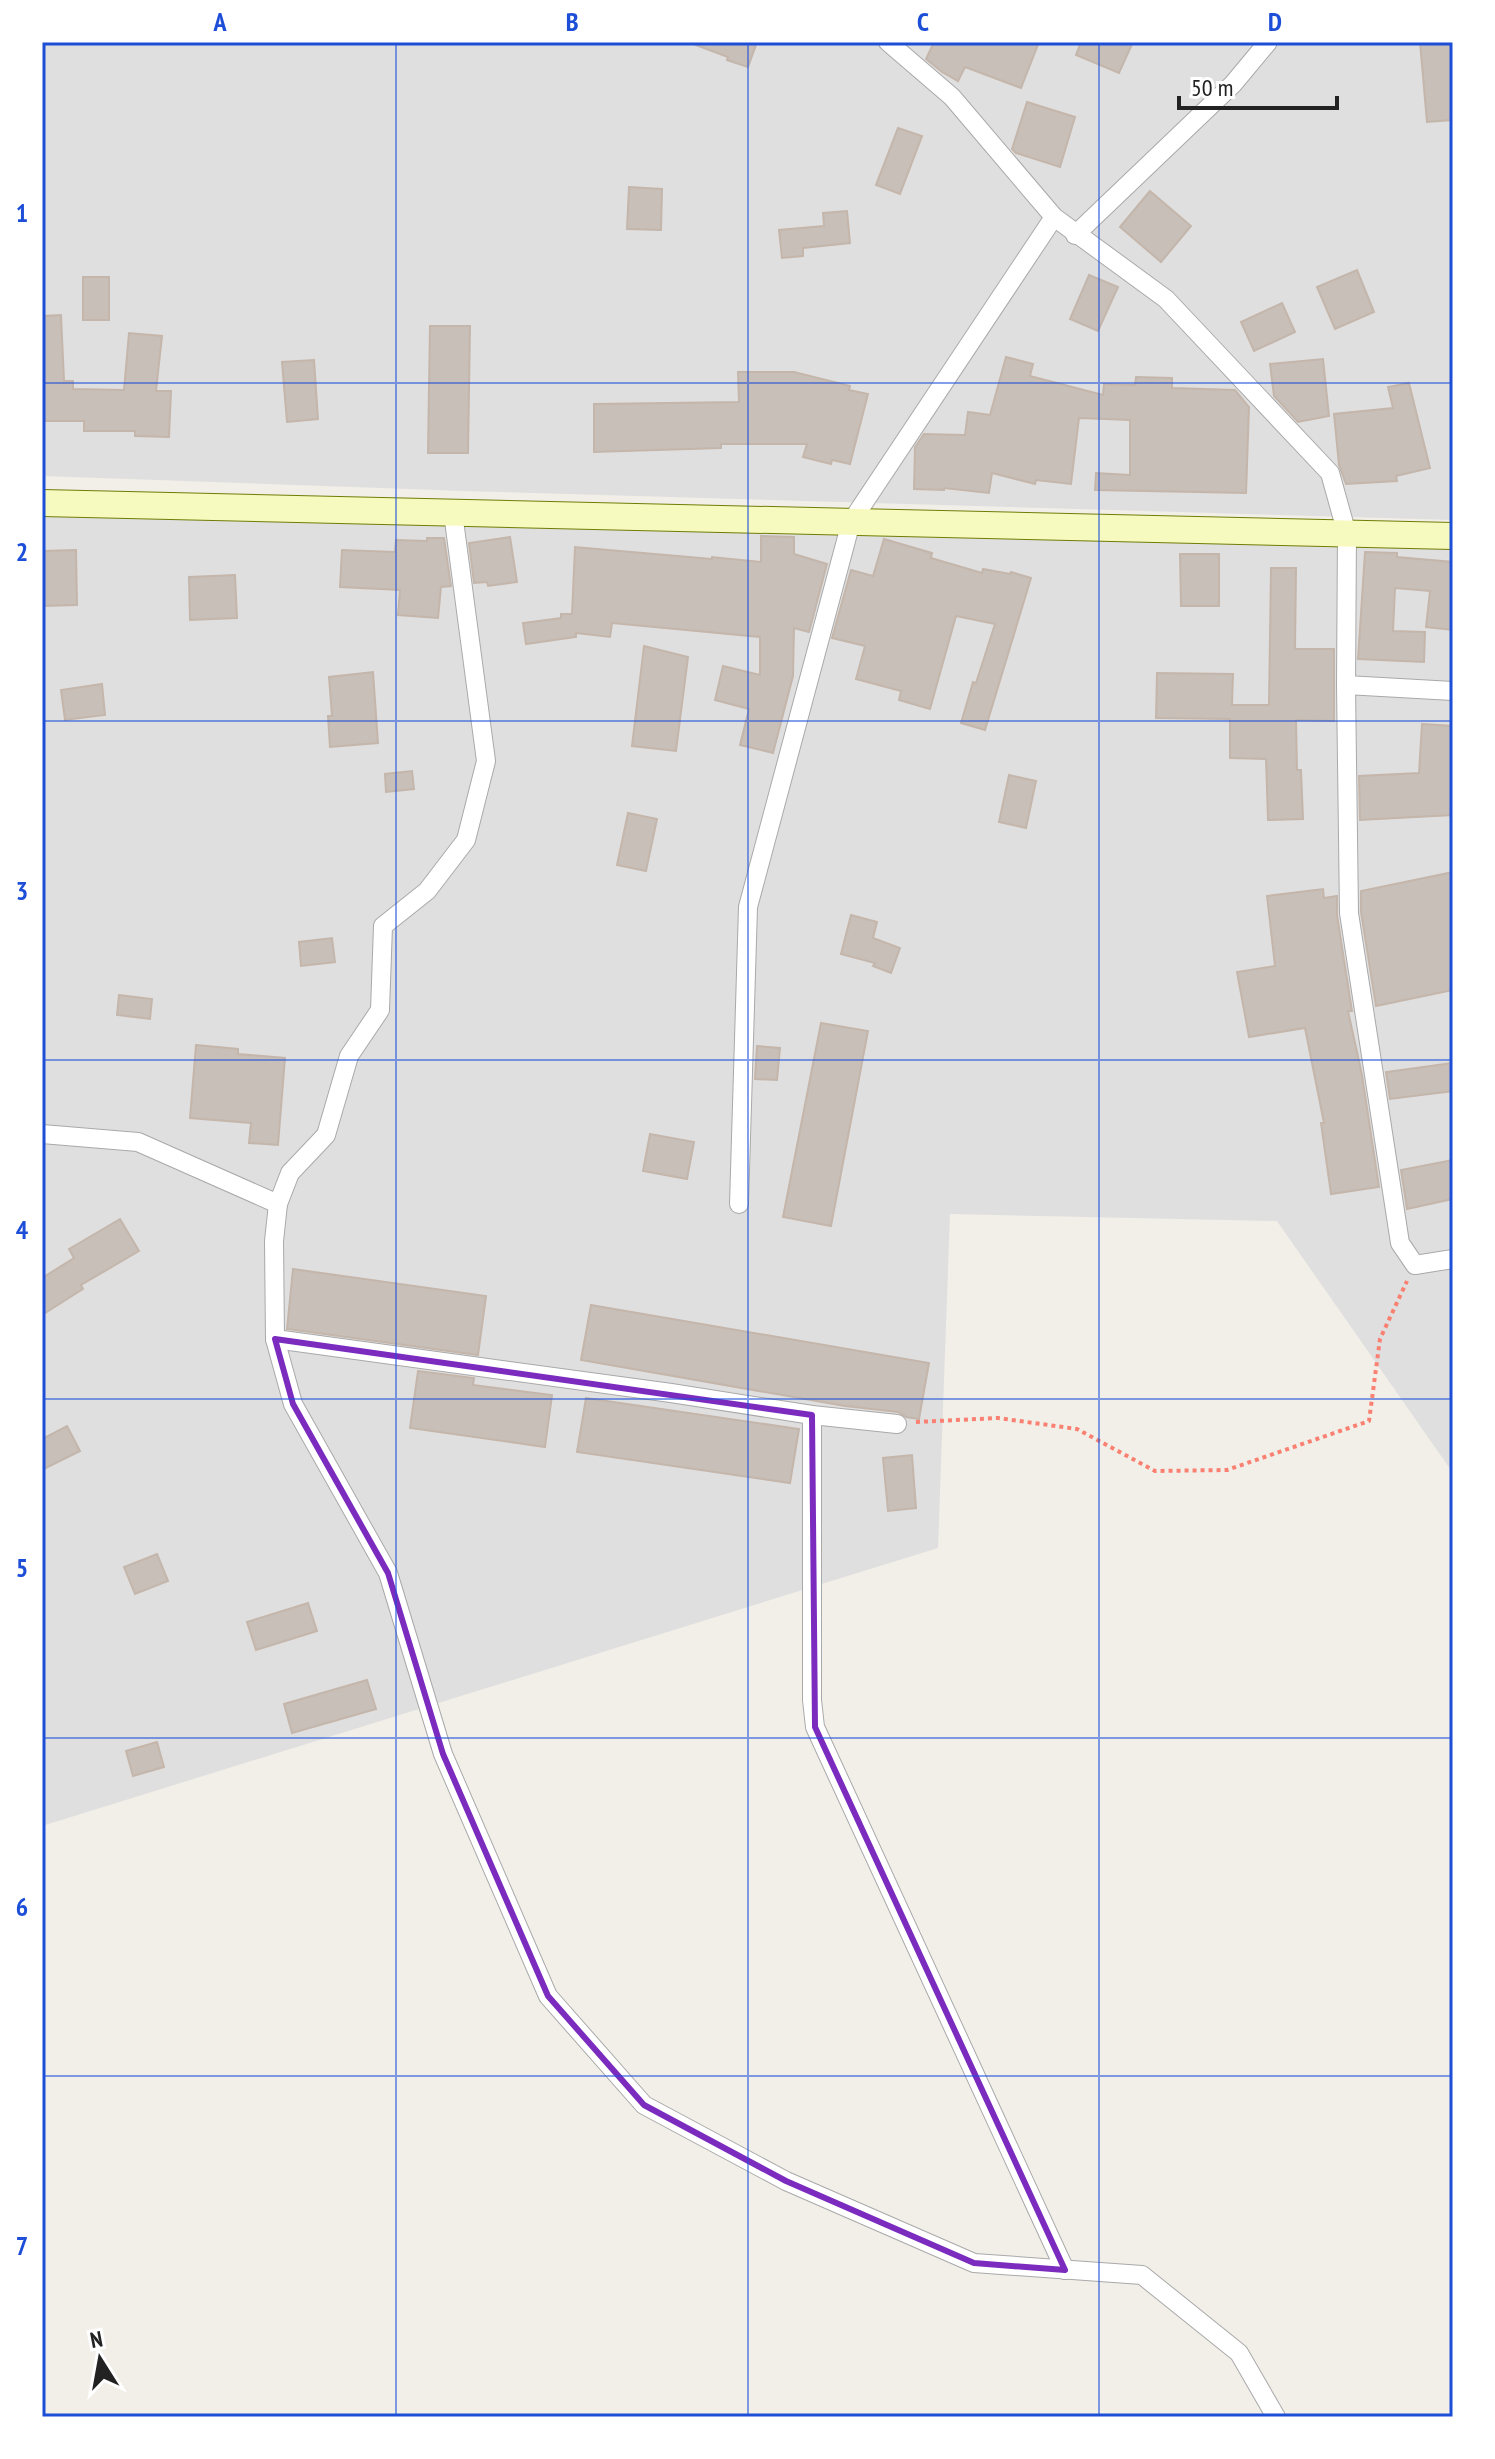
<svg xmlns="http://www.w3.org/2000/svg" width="1495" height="2459" viewBox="0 0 1495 2459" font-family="'PT Sans Narrow',sans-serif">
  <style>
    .residential { fill: #e0dfdf }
    .building { fill: #c7bfb8; stroke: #c4b6ab; stroke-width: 2 }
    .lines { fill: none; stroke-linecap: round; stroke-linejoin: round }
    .street-casing { stroke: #a9a9a9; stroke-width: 20 }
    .secondary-casing { stroke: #707d05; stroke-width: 28 }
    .path { stroke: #fa8072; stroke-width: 4; stroke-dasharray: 4 4; stroke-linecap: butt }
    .street { stroke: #fff; stroke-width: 18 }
    .secondary { stroke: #f7fabf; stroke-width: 26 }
    .marked { fill: none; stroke: #7b2cbf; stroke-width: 6; stroke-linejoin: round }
    .grid { fill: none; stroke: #1d4ed8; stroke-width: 2; stroke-opacity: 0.55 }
    .neatline { fill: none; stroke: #1d4ed8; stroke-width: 3 }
    .grid-label { font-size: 26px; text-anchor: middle; font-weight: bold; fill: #1d4ed8 }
  </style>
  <rect width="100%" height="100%" fill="#f2efe9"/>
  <g class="residential">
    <path d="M42,42h1411v478l-989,-29 -422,-15z"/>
    <path d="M42,512l1100,23 311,15v923l-176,-252 -327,-7 -12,334 -896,278z"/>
  </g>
  <g class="building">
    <path d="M694,42h63l-9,25 -21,-7 1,-3 -35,-13z"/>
    <path d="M934,42h105l-18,46 -56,-21 -7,14 -16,-9 -16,-13z"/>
    <path d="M1081,42h52l-14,31 -43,-18z"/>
    <path d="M1420,42h33v78l-26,2z"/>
    <path d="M1027,102l48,15 -15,50 -44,-14 -4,-4z"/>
    <path d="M898,128l24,8 -22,58 -24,-9z"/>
    <path d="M629,187l33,2 -1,41 -34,-1z"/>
    <path d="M1150,191l41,35 -30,36 -41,-35z"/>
    <path d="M847,211l3,32 -47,5v8l-21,2 -3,-28 45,-4 -1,-13z"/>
    <path d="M1357,270l17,42 -39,17 -18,-42z"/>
    <path d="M1089,275l29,12 -20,44 -28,-12z"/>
    <rect x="83" y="277" width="26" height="43"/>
    <path d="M1282,303l13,29 -41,19 -13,-29z"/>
    <path d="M61,315l3,66h9v8l51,1 5,-57 33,3 -6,55h15l-2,46 -34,-1v-5h-51v-10h-42v-105z"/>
    <path d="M430,326h40l-2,127h-40z"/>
    <path d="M1006,357l27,7 -3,12 73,19 1,-11 31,1 1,-8 36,1v10l63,2 14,17 -3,86 -151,-3 1,-17 34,2v-55l-51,-2 -8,66 -35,-4 -1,4 -43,-11 -3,20 -45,-5v2l-30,-1 1,-42 9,-13 41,1 3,-23 22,3z"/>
    <path d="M1323,359l6,57 -31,6 -24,-26 -4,-32z"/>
    <path d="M314,360l4,59 -31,3 -5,-60z"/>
    <path d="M738,372h56l56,14 -1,4 19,4 -18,70 -18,-4 -1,4 -28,-7 4,-13h-86v4l-127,4v-48l145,-2z"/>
    <path d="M1409,383l21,85 -34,8 1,5 -51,3 -7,-19 -5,-51 59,-6 -5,-21z"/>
    <path d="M761,536l33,1v17l33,10 -18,68 -15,-4 -1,48 -20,77 -33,-8 9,-36 -34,-9 8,-34 37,9v-38l-148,-14 -2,14 -34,-4v4l-50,7 -3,-21 38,-5v-4h11l3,-67 137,12v-2l49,5z"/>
    <path d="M510,537l7,45 -29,4 -1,-4 -13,1 -5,-40z"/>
    <path d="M427,538h17l7,48 -10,1 -3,31 -40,-3 2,-25 -60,-3 2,-37 53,2 1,-12 31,1z"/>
    <path d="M884,539l48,14 -1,5 51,15 1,-4 27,5 1,-2 20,6 -46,152 -24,-7 12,-41 3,1 19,-59 -39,-8 -26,93 -31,-9 2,-9 -45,-12 9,-33 -33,-8 19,-68 22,6z"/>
    <path d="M76,550l1,55 -35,1v-55z"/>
    <path d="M1365,552l32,1v4l56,5v68l-27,-3 4,-36 -35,-3 -2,43 32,1 -1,30 -66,-3z"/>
    <path d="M1180,554h39v52h-38z"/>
    <path d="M1271,568h25l-1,81h39v72l-38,-1 1,50h4l2,49 -35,1 -2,-61 -36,-1v-39l-74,-1 1,-45 76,1 -1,31h37z"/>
    <path d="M235,575l2,43 -47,2 -1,-43z"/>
    <path d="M644,646l44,11 -12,94 -44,-5z"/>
    <path d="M373,672l5,71 -48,4 -2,-31h4l-3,-39z"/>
    <path d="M102,684l3,31 -40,5 -4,-30z"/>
    <path d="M1422,724l31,2v89l-93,5 -1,-44 60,-3z"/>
    <path d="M412,771l2,18 -28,3 -1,-18z"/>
    <path d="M1009,775l27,6 -10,47 -27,-6z"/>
    <path d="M628,813l29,6 -11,52 -29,-6z"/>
    <path d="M1453,872v118l-77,16 -15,-94v-21z"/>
    <path d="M1323,889l1,9 13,-2v19l15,96h-4l14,64 17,112 -48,7 -10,-71h3l-19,-95 -56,9 -12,-65 38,-6 -8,-70z"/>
    <path d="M851,915l26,7 -4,16 27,10 -9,25 -18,-7 2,-3 -34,-9z"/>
    <path d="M332,938l3,24 -34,4 -2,-24z"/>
    <path d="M119,995l33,4 -2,20 -33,-4z"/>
    <path d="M821,1023l47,8 -37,195 -48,-9z"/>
    <path d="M196,1045l42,4v5l47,4 -7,87 -29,-2 2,-20 -61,-5z"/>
    <path d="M757,1046l23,2 -3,32 -22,-1z"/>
    <path d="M1453,1063v28l-63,8 -4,-27z"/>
    <path d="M650,1134l44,8 -7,37 -44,-8z"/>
    <path d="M1453,1160v39l-46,10 -6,-39z"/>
    <path d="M120,1219l19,32 -58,34 2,4 -41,26v-37l32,-20 -5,-9z"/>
    <path d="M293,1269l193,27 -8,59 -191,-26z"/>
    <path d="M591,1305l338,58 -10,56 -13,-2 -8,-5 -53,-6 -264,-46z"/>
    <path d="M418,1371l56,7 -1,7 79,10 -7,52 -135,-19z"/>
    <path d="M586,1398l213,31 -9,54 -213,-31z"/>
    <path d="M67,1426l13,25 -38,19v-31z"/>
    <path d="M912,1455l4,53 -28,3 -5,-53z"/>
    <path d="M157,1554l11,27 -33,13 -11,-27z"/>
    <path d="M308,1603l9,28 -61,19 -9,-28z"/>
    <path d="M367,1680l9,29 -84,24 -8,-29z"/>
    <path d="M157,1742l7,25 -31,9 -7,-25z"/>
  </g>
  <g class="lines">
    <g class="street-casing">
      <g id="street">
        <path d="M888,42l64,55 102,120 112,82 164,174 17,61 -1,151 3,228 51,330 15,22 38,-6"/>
        <path d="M1075,235l158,-151 35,-42"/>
        <path d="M453,513l33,248 -20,79 -39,51 -44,35 -3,84 -31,46 -23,79 -36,38 -12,31 -4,37 1,98 18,65 95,169 55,181 105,242 96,109 142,76 188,82 168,12 97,78 37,64"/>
        <path d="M1346,685l107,6"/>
        <path d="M42,1134l96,8 140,62"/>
        <path d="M739,1204l9,-297 103,-385 203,-305"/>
        <path d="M275,1339l396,54 141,22 85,9"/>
        <path d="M812,1415v285l3,27 250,543"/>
      </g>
    </g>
    <g class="secondary-casing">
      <path id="secondary" d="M42,503l1411,33"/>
    </g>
    <path class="path" d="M916,1422l82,-4 79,11 78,42 72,-1 142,-49 11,-82 27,-58"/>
    <use href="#street" class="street"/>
    <use href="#secondary" class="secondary"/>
  </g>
  <path class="marked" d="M275,1339l537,76 3,312 250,543 -91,-7 -188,-82 -142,-76 -96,-109 -105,-242 -55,-181 -95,-169z"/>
  <path class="grid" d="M396,42v2375M748,42v2375M1099,42v2375M42,383h1411M42,721h1411M42,1060h1411M42,1399h1411M42,1738h1411M42,2076h1411"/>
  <rect width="1495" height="2459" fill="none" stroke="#ffffff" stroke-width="88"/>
  <g transform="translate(100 2359) rotate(349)" stroke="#ffffff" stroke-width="6" paint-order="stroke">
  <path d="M0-6L14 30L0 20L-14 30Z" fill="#222222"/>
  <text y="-12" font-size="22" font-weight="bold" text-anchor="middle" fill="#222222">N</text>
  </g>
  <path d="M1179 96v12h158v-12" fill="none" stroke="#222222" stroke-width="4"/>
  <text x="1191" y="96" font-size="24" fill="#222222" stroke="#ffffff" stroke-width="6" paint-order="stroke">50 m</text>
  <rect x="44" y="44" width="1407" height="2371" class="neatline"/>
  <g class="grid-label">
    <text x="220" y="31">A</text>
    <text x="572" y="31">B</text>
    <text x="923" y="31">C</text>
    <text x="1275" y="31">D</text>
    <text x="22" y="222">1</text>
    <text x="22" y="561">2</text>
    <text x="22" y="900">3</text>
    <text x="22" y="1239">4</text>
    <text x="22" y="1577">5</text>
    <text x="22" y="1916">6</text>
    <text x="22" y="2255">7</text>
  </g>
</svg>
